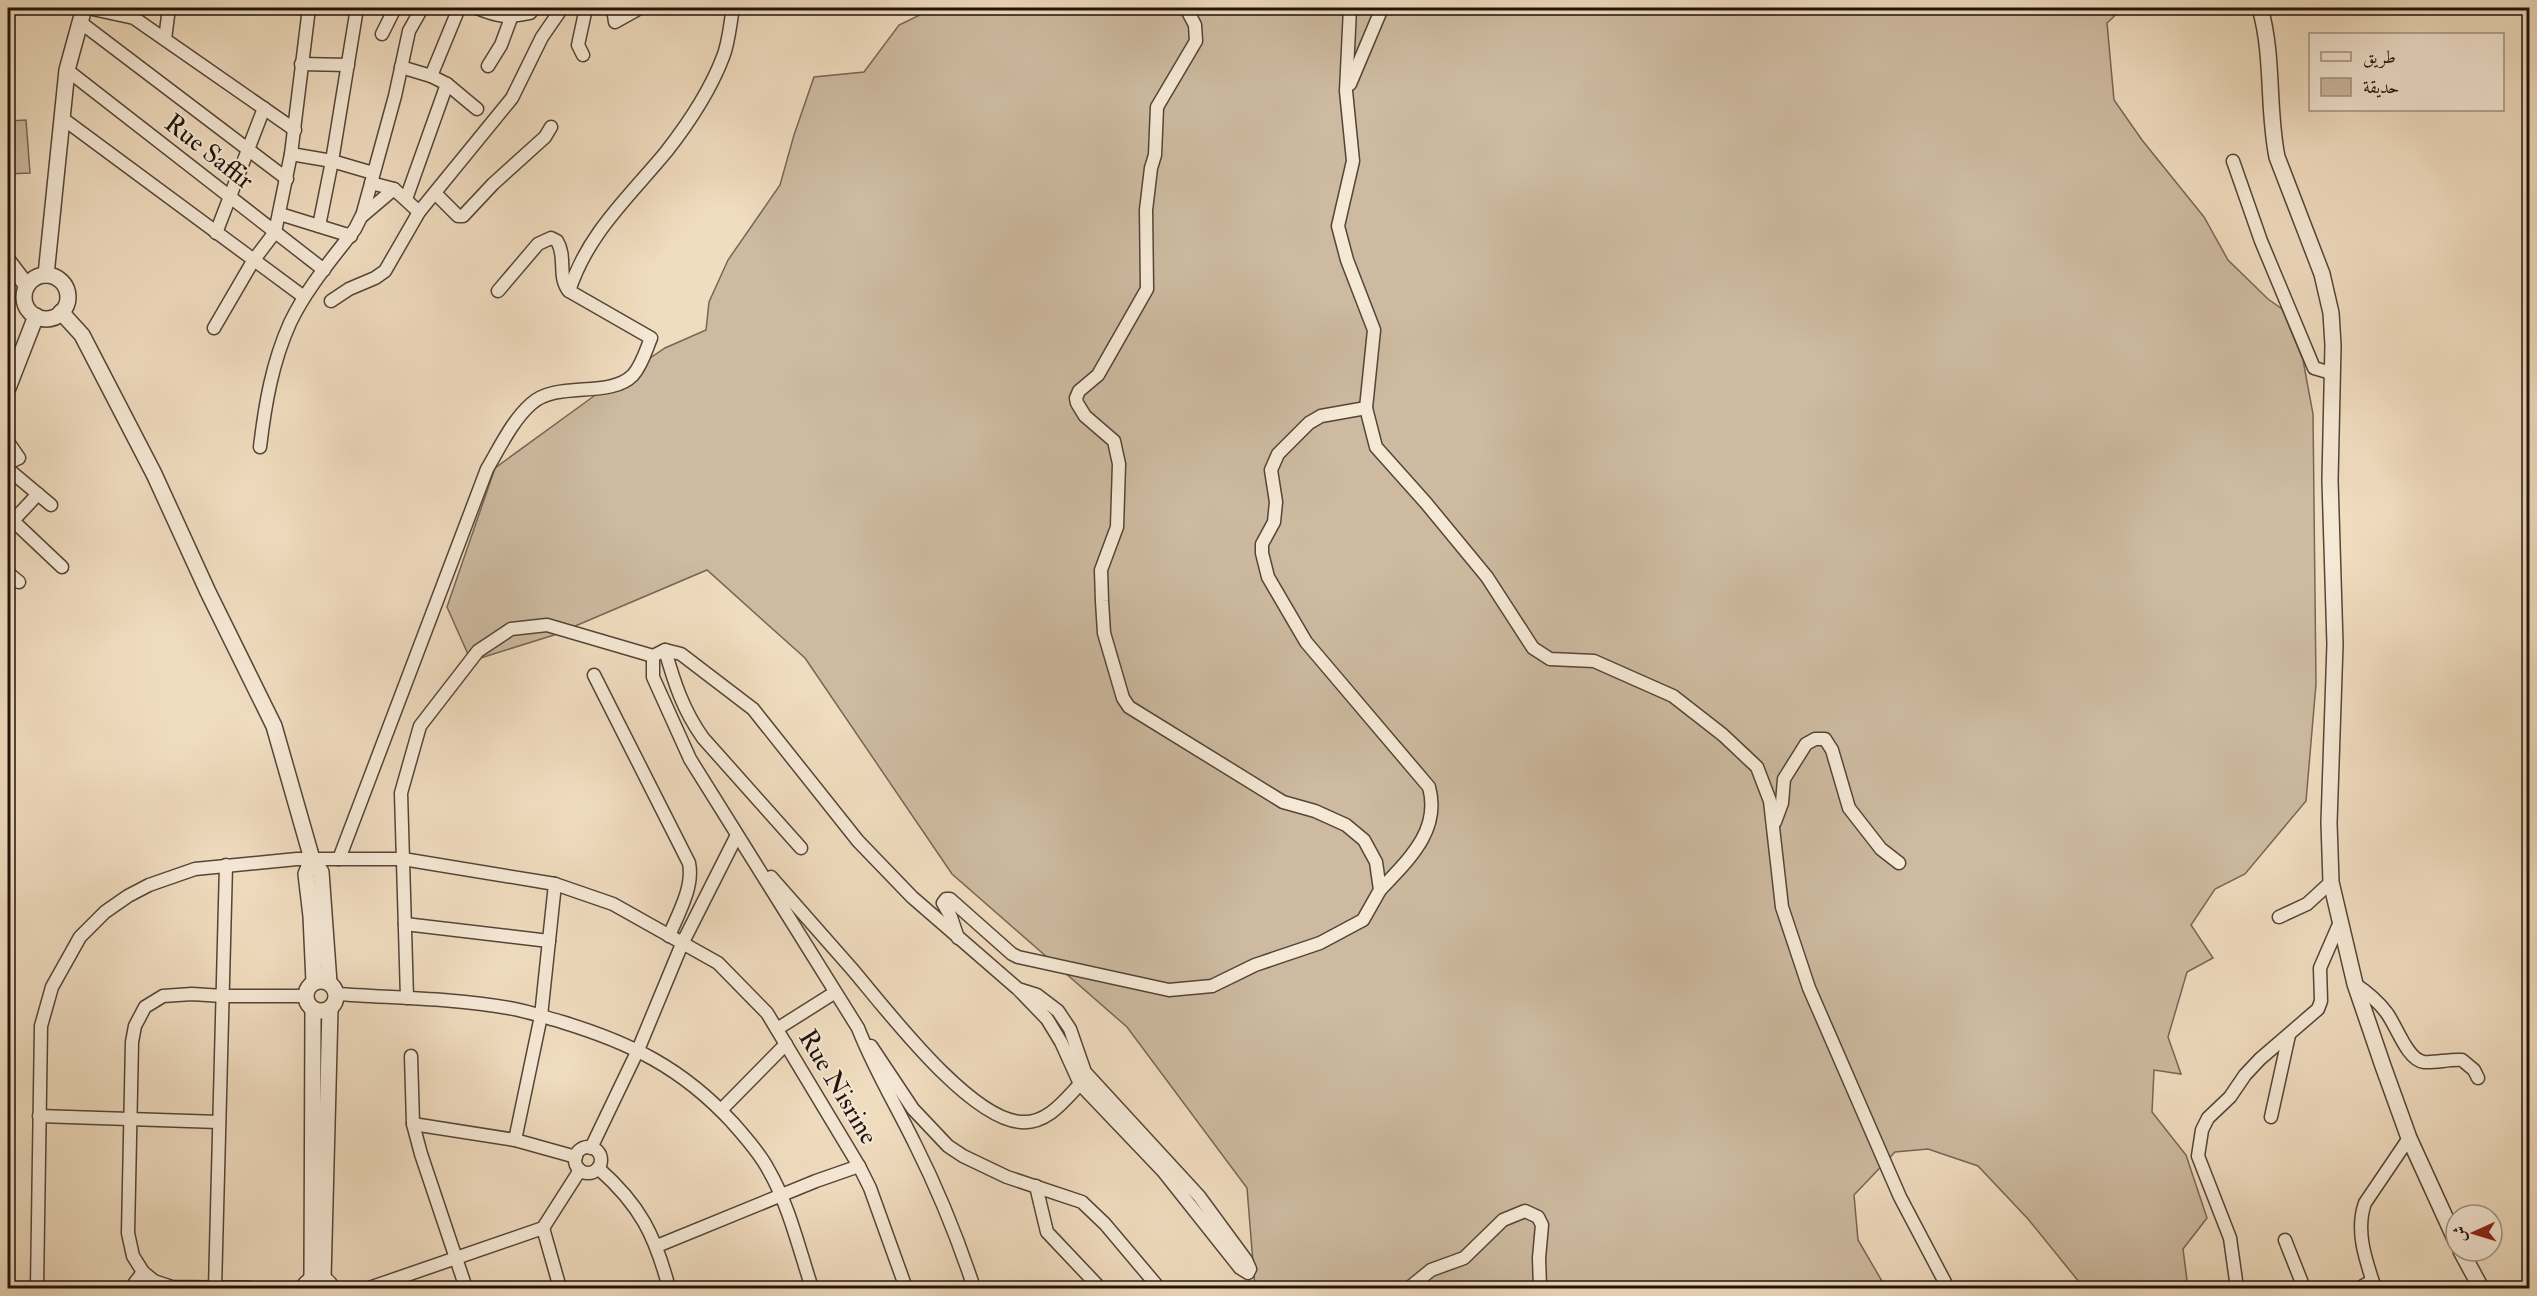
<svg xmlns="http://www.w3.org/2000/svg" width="2537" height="1296" viewBox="0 0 2537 1296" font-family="'IM FELL Double Pica',Amiri,serif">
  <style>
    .green { fill: #cdbaa0; stroke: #766656; stroke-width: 1.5 }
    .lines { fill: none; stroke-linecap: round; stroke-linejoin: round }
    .minor-casing { stroke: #544538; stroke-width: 15 }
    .tertiary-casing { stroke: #544538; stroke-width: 18 }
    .minor { stroke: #f5e8d5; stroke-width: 12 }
    .tertiary { stroke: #f5e8d5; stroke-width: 15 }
    .labels { text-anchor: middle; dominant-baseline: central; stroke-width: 4.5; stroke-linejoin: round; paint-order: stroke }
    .street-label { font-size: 26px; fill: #20130b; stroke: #f5e8d5 }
  </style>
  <rect width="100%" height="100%" fill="#f0dcbf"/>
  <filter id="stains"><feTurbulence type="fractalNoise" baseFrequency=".00333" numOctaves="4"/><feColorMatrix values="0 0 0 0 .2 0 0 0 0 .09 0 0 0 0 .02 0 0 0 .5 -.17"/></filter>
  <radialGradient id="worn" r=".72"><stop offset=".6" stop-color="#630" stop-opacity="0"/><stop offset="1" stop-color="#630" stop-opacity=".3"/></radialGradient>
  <g class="green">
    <path d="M934,8h1189l-16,15 7,77 28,40 62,77 24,43 40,39 14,10 21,51 10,54 3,270 -10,117 -61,73 -30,15 -24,36 22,33 -26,14 -19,65 13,37 -27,-4 -2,42 34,43 21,63 -24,31 5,39h-104l-56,-69 -50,-53 -50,-17 -33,3 -41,43 4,45 28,48h-631l-8,-100 -120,-161 -175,-153 -147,-216 -98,-88 -153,65 -83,26 -24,-54 48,-139 99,-72 71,-48 41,-18 3,-28 19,-42 52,-75 14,-50 20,-58 50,-5 35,-47z"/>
    <path d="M26,120l4,53 -22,1v-53z"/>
  </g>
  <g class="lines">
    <g class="minor-casing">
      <g id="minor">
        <path d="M88,8l46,10 161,112"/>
        <path d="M477,8c22,9 30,10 53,5l4,-5"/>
        <path d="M613,8l2,14 25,-14"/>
        <path d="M1350,8l-4,83 7,70 -15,65 9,34 27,70 -8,78 10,39 50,56 61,74 46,71 17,11 44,2 79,35 50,39 34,32 13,34 12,106 27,81 91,209 48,91"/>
        <path d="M80,22l207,157"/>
        <path d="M382,34l13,-26"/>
        <path d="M165,39l4,-31"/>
        <path d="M583,55l-5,-10 8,-37"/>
        <path d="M301,64l47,1"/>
        <path d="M488,66l13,-21 10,-27"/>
        <path d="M401,67l30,9"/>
        <path d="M67,70l257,200"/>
        <path d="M447,84l30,25"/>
        <path d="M1350,84l32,-76"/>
        <path d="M62,118l242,179"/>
        <path d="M291,154l41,7 41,12"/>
        <path d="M2233,161l28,80 53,127 17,5"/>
        <path d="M371,183l23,6 25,23"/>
        <path d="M435,193l23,23h5l30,-32 52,-47 6,-10"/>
        <path d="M406,199l41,-115 -16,-8 28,-68"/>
        <path d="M280,214l71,22"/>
        <path d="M362,216l33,-120 14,-65 13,-23"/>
        <path d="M319,226l13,-65 25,-153"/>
        <path d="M216,233l48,-125"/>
        <path d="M498,291l40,-47 13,-6 6,3c10,16 0,36 12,50"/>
        <path d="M331,301l18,-12 26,-11 10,-7 34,-59 93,-114 30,-61 20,-29"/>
        <path d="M214,328l39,-67 22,-29 16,-78 18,-146"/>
        <path d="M1366,408l-45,8 -12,7 -31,31 -7,16 5,32 -2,20 -12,22v9l6,24 38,65 123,145c12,44 -21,73 -49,103"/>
        <path d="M8,442l11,16 -11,5"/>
        <path d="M260,447c5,-42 12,-84 30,-124 16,-34 42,-64 65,-94l6,-12 33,-28"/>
        <path d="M8,469l43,36"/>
        <path d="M8,516l54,51"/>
        <path d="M8,526l30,-32"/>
        <path d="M8,573l11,9"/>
        <path d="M665,650c9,32 18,60 38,88l98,110"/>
        <path d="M653,656v21l37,82 168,269c16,41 38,77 57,116 23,46 43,95 59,144"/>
        <path d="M594,675l95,188c5,24 -11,51 -20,73"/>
        <path d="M1775,822l7,-19 2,-24 22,-35 9,-5h10l7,11 17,58 32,41 18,14"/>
        <path d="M339,859l148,-390c13,-22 25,-48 44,-65 26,-24 79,-5 102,-29 9,-10 13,-25 18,-37l-82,-47c19,-58 59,-93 97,-139 22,-28 44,-61 57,-95 6,-15 7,-33 10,-49"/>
        <path d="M771,877c27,31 54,61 81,92 34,40 117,150 169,153 26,2 43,-21 59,-38"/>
        <path d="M2279,917l28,-13 24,-22"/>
        <path d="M405,924l144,17"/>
        <path d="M958,938l-7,-21 -8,-14 3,-4h4l62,55 6,3 151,33 43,-4 43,-21 65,-22 43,-23 17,-30 -4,-28 -12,-22 -18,-15 -31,-14 -32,-9 -154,-95 -6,-9 -19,-65 -2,-32 -1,-31 16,-43 2,-63 -5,-23 -29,-25 -8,-13 -1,-5 3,-7 19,-16 49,-86 -1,-79 5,-42 4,-13 2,-48 39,-66 -1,-16 -9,-17"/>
        <path d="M2355,984c12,8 22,16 31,28 11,14 21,48 38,50 12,1 25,-3 38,-2l12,10 4,8"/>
        <path d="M337,994c57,4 115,4 172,14 18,3 35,9 53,14 69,21 120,46 170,100 13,15 27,30 36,47 21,36 31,80 44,119"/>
        <path d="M407,998l-6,-205 19,-67 58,-75 33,-22 36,-4 106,31 12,-6 16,4 72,55 105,132 54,56 106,92 29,30 14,23 19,42 83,87 77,97 8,5 2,-4 -4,-9 -47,-64 -114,-124 -15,-43 -12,-18 -21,-16 -19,-6"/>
        <path d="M777,1029l57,-36"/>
        <path d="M871,1046l42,63 35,37 15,10 44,21 75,25 23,22 54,64"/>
        <path d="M411,1056l2,68 8,30 45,134"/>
        <path d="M721,1110l65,-66"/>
        <path d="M39,1116l180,6"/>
        <path d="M2271,1117l18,-82"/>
        <path d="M413,1124l102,16 61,17"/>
        <path d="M515,1140l26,-124 14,-132"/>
        <circle cx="588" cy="1160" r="13"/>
        <path d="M591,1148l47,-98 44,-106 55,-109"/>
        <path d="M598,1168c42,37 57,67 71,120"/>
        <path d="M1036,1186l11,46 53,56"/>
        <path d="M543,1228l17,60"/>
        <path d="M2285,1240l19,48"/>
        <path d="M657,1246l159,-65 43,-15"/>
        <path d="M143,1272l-10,-16 -5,-23 4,-191 3,-16 10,-19 18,-11 29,-2 31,2h82"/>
        <path d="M37,1288l4,-262 11,-39 28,-50 25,-25 23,-16 21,-11 46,-16 102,-10h106l152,25 58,20 105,59 49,50 92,153 11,22 36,100"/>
        <path d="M131,1288l12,-16 11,9 18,6 77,1"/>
        <path d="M215,1288l11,-423"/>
        <path d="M369,1288l174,-60 37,-58"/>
        <path d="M1409,1288l22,-18 33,-12 39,-38 22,-9 13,6 4,8 -3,33 1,30"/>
        <path d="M2237,1288l-7,-50 -32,-82 4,-26 6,-12 22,-21 15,-22 15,-16 58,-50 3,-8 -1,-33 20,-46"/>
        <path d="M2359,1288l13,-7"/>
        <path d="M2375,1288c-9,-27 -20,-57 -10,-85l44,-65"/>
      </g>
    </g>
    <g class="tertiary-casing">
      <g id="tertiary">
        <path d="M2260,8c14,49 7,99 17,149l45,117 9,39 2,32 -3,135 5,164 -6,179 2,59 24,102 28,82 26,72 47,103"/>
        <path d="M8,261l19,25"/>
        <path d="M46,275l21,-205 17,-62"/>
        <circle cx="46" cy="297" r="22"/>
        <path d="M61,312l21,23 72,139 54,118 66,134 38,133 9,13 8,111"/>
        <path d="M8,388l28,-72"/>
        <path d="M312,859l-6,15 5,42 3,66"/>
        <circle cx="321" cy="996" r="15"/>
        <path d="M2461,1251l20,37"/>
        <path d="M312,1279l1,-269"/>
        <path d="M323,1279l7,-270"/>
        <path d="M303,1288c7,-12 22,-13 29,0"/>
      </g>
    </g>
    <use href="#minor" class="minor"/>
    <use href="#tertiary" class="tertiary"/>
  </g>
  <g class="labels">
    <g class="street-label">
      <text transform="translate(209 152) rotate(38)">Rue Saffir</text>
      <text transform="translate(838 1087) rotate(59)">Rue Nisrine</text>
    </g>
  </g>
  <rect width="2537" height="1296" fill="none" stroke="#f0dcbf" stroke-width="30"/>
  <rect x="9" y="9" width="2519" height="1278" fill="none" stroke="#20130b" stroke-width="3"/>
  <rect x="15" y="15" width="2507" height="1266" fill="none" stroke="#20130b" stroke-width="1.5"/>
  <rect x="2309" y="33" width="195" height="78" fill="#f5e8d5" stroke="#a09384" stroke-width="1.5"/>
  <rect x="2321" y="52" width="30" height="9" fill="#f5e8d5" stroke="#a09384" stroke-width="1.5"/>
  <text x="2363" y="63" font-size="18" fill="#20130b">طريق</text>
  <rect x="2321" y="78" width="30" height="18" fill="#cdbaa0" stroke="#a09384" stroke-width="1.5"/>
  <text x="2363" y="93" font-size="18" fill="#20130b">حديقة</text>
  <g transform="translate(2474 1233) rotate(266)"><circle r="28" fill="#f5e8d5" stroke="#a09384" stroke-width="1.5"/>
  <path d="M0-4.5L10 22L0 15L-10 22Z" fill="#8f2418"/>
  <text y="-9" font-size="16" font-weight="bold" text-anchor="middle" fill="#20130b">ش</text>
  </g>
  <rect width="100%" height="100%" filter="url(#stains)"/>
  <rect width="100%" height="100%" fill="url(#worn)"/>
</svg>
